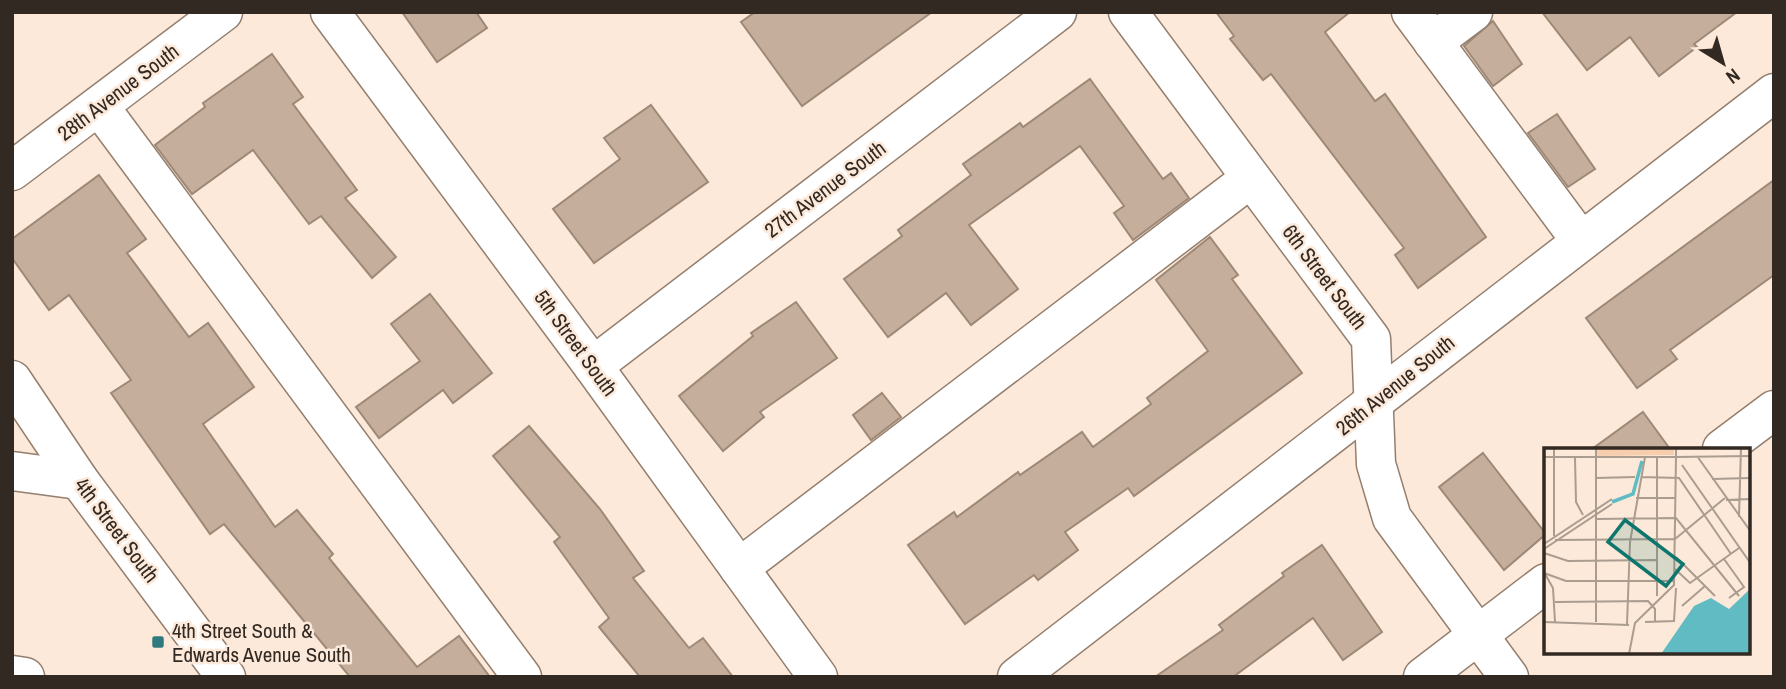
<svg xmlns="http://www.w3.org/2000/svg" width="1786" height="689" viewBox="0 0 1786 689" font-family="'Archivo Narrow',sans-serif">
  <style>
    .building { fill: #c5ae9c; stroke: #9e8876; stroke-width: 2 }
    .lines { fill: none; stroke-linecap: round; stroke-linejoin: round }
    .minor-casing { stroke: #947e6d; stroke-width: 41 }
    .minor { stroke: #fff; stroke-width: 38 }
    .poi-dot { fill: #30797e; stroke: #fce9da; stroke-width: 2.5 }
    .labels { text-anchor: middle; dominant-baseline: central; stroke-width: 5; stroke-linejoin: round; paint-order: stroke }
    .street-label { font-size: 21px; fill: #322922; stroke: #fce9da }
    .poi-label { font-size: 21px; fill: #322922; stroke: #fce9da; text-anchor: start }
    .inset-river { fill: none; stroke: #60bbc2; stroke-width: 3.5 }
    .inset-road { fill: none; stroke: #ab9c90; stroke-width: 2 }
    .view { fill: #0f766e; fill-opacity: 0.15; stroke: #0f766e; stroke-width: 3.5 }
    .inset-edge { fill: none; stroke: #322922; stroke-width: 3.5 }
  </style>
  <rect width="100%" height="100%" fill="#fce9da"/>
  <g class="building">
    <path d="M402,12h74l11,16 -50,34z"/>
    <path d="M755,12h177l-130,94 -61,-84z"/>
    <path d="M1216,12h134l-25,20 50,69 10,-7 101,143 -68,51 -23,-33 9,-7 -133,-174 -8,6 -33,-41 4,-3z"/>
    <path d="M1542,12h195l-43,32 3,3 -38,29 -29,-39 -43,33z"/>
    <path d="M1493,21l29,43 -29,22 -29,-40z"/>
    <path d="M272,54l31,43 -10,7 64,86 -12,8 51,59 -24,21 -51,-62 -12,8 -56,-74 -61,44 -37,-49 50,-38 -2,-4z"/>
    <path d="M1090,79l73,100 8,-6 18,25 -56,42 -19,-27 10,-7 -44,-60 -111,79 49,64 -47,36 -25,-32 -58,44 -44,-58 58,-43 -4,-6 73,-55 -8,-11 57,-41 3,4z"/>
    <path d="M651,105l57,77 -114,81 -41,-54 67,-50 -16,-21z"/>
    <path d="M1557,114l38,55 -27,18 -40,-54z"/>
    <path d="M99,175l47,64 -19,14 62,84 19,-14 46,64 -51,37 72,103 22,-17 36,44 -4,4 88,109 42,-31 31,41h-140l-126,-153 -14,10 -99,-141 20,-13 -62,-85 -20,15 -37,-52v-19z"/>
    <path d="M1774,180v95l-104,75 7,9 -40,29 -51,-70z"/>
    <path d="M1210,237l28,38 -6,4 70,94 -168,123 -6,-8 -63,44 13,18 -40,30 -4,-5 -69,49 -57,-79 46,-33 3,5 61,-45 2,3 62,-43 11,15 58,-43 -4,-6 61,-47 -52,-71z"/>
    <path d="M430,294l62,79 -39,30 -10,-13 -64,48 -23,-31 64,-46 -29,-37z"/>
    <path d="M796,302l41,56 -77,54 4,5 -41,34 -44,-55 74,-60 -2,-3z"/>
    <path d="M882,393l19,24 -30,23 -18,-25z"/>
    <path d="M1643,412l27,37h-78z"/>
    <path d="M529,426l71,83 44,62 -11,7 56,70 14,-10 30,39h-93l-41,-50 10,-9 -55,-76 6,-5 -67,-81z"/>
    <path d="M1483,453l63,81 -42,36 -65,-83z"/>
    <path d="M1322,545l60,87 -39,28 -30,-42 -80,59h-78l68,-47 -4,-5 65,-49 -2,-3z"/>
  </g>
  <g class="lines">
    <g class="minor-casing">
      <g id="minor">
        <path d="M330,12l263,354 225,311"/>
        <path d="M1128,12l243,327 5,125 16,54 117,159"/>
        <path d="M1411,12l170,229"/>
        <path d="M1433,42l40,-30"/>
        <path d="M99,106l423,571"/>
        <path d="M12,171l211,-159"/>
        <path d="M593,366l464,-354"/>
        <path d="M12,380l67,100 147,197"/>
        <path d="M1722,449l52,-39"/>
        <path d="M12,471l67,9"/>
        <path d="M739,568l512,-390"/>
        <path d="M12,675l13,2"/>
        <path d="M1017,677l757,-584"/>
        <path d="M1423,677l123,-94"/>
      </g>
    </g>
    <use href="#minor" class="minor"/>
  </g>
  <rect class="poi-dot" x="151" y="635" width="14" height="14" rx="3.5"/>
  <g class="labels">
    <g class="street-label">
      <text transform="translate(118 92) rotate(-37)">28th Avenue South</text>
      <text transform="translate(825 189) rotate(-37)">27th Avenue South</text>
      <text transform="translate(1325 277) rotate(53)">6th Street South</text>
      <text transform="translate(576 343) rotate(54)">5th Street South</text>
      <text transform="translate(1395 385) rotate(-39)">26th Avenue South</text>
      <text transform="translate(117 530) rotate(53)">4th Street South</text>
    </g>
    <g class="poi-label">
      <text x="172" y="630">4th Street South &amp;<tspan x="172" dy="24">Edwards Avenue South</tspan></text>
    </g>
  </g>
  <g transform="translate(1544 448)">
    <rect width="206" height="206" fill="#fce9da"/>
    <path d="M53,0h77v7l-77,1z" fill="#f7cead"/>
    <path d="M206,141v65h-89l33,-48 17,-8 18,11z" fill="#60bbc2"/>
    <path class="inset-river" d="M68,54l21,-8 9,-33"/>
    <path class="inset-road" d="M52,0v174M153,8l54,76M0,9h132v-9M31,10l1,44 7,13M138,17l69,99M97,29l38,1 52,76M52,30l39,-1M168,31l39,-1M92,50h40M182,52l25,-1M195,69l2,-69M52,71l80,-1 63,78M10,88v-88M11,92l120,-1 50,-41M0,96l68,-45M0,101l68,-45M0,105l24,8 88,-1M132,109l39,39M180,111l20,28 -15,11M131,121l15,14 49,-35M0,125l22,8h109M1,126l8,14 2,34M113,148v-138M11,154l93,-1 7,8v13M138,158l23,-20M0,174l85,3M101,174l29,-1 2,-33M83,176l3,-82 15,-85M85,206l6,-31 39,-38 2,-128 75,-1"/>
    <path class="view" d="M81,72l58,44 -17,22 -58,-44z"/>
    <rect width="206" height="206" class="inset-edge"/>
  </g>
  <rect width="1786" height="689" fill="none" stroke="#322922" stroke-width="28"/>
  <g transform="translate(1723 63) rotate(143)" stroke="#fce9da" stroke-width="5" paint-order="stroke">
  <path d="M0-5L12 26L0 18L-12 26Z" fill="#322922"/>
  <text y="-10" font-size="19" font-weight="bold" text-anchor="middle" fill="#322922">N</text>
  </g>
</svg>
